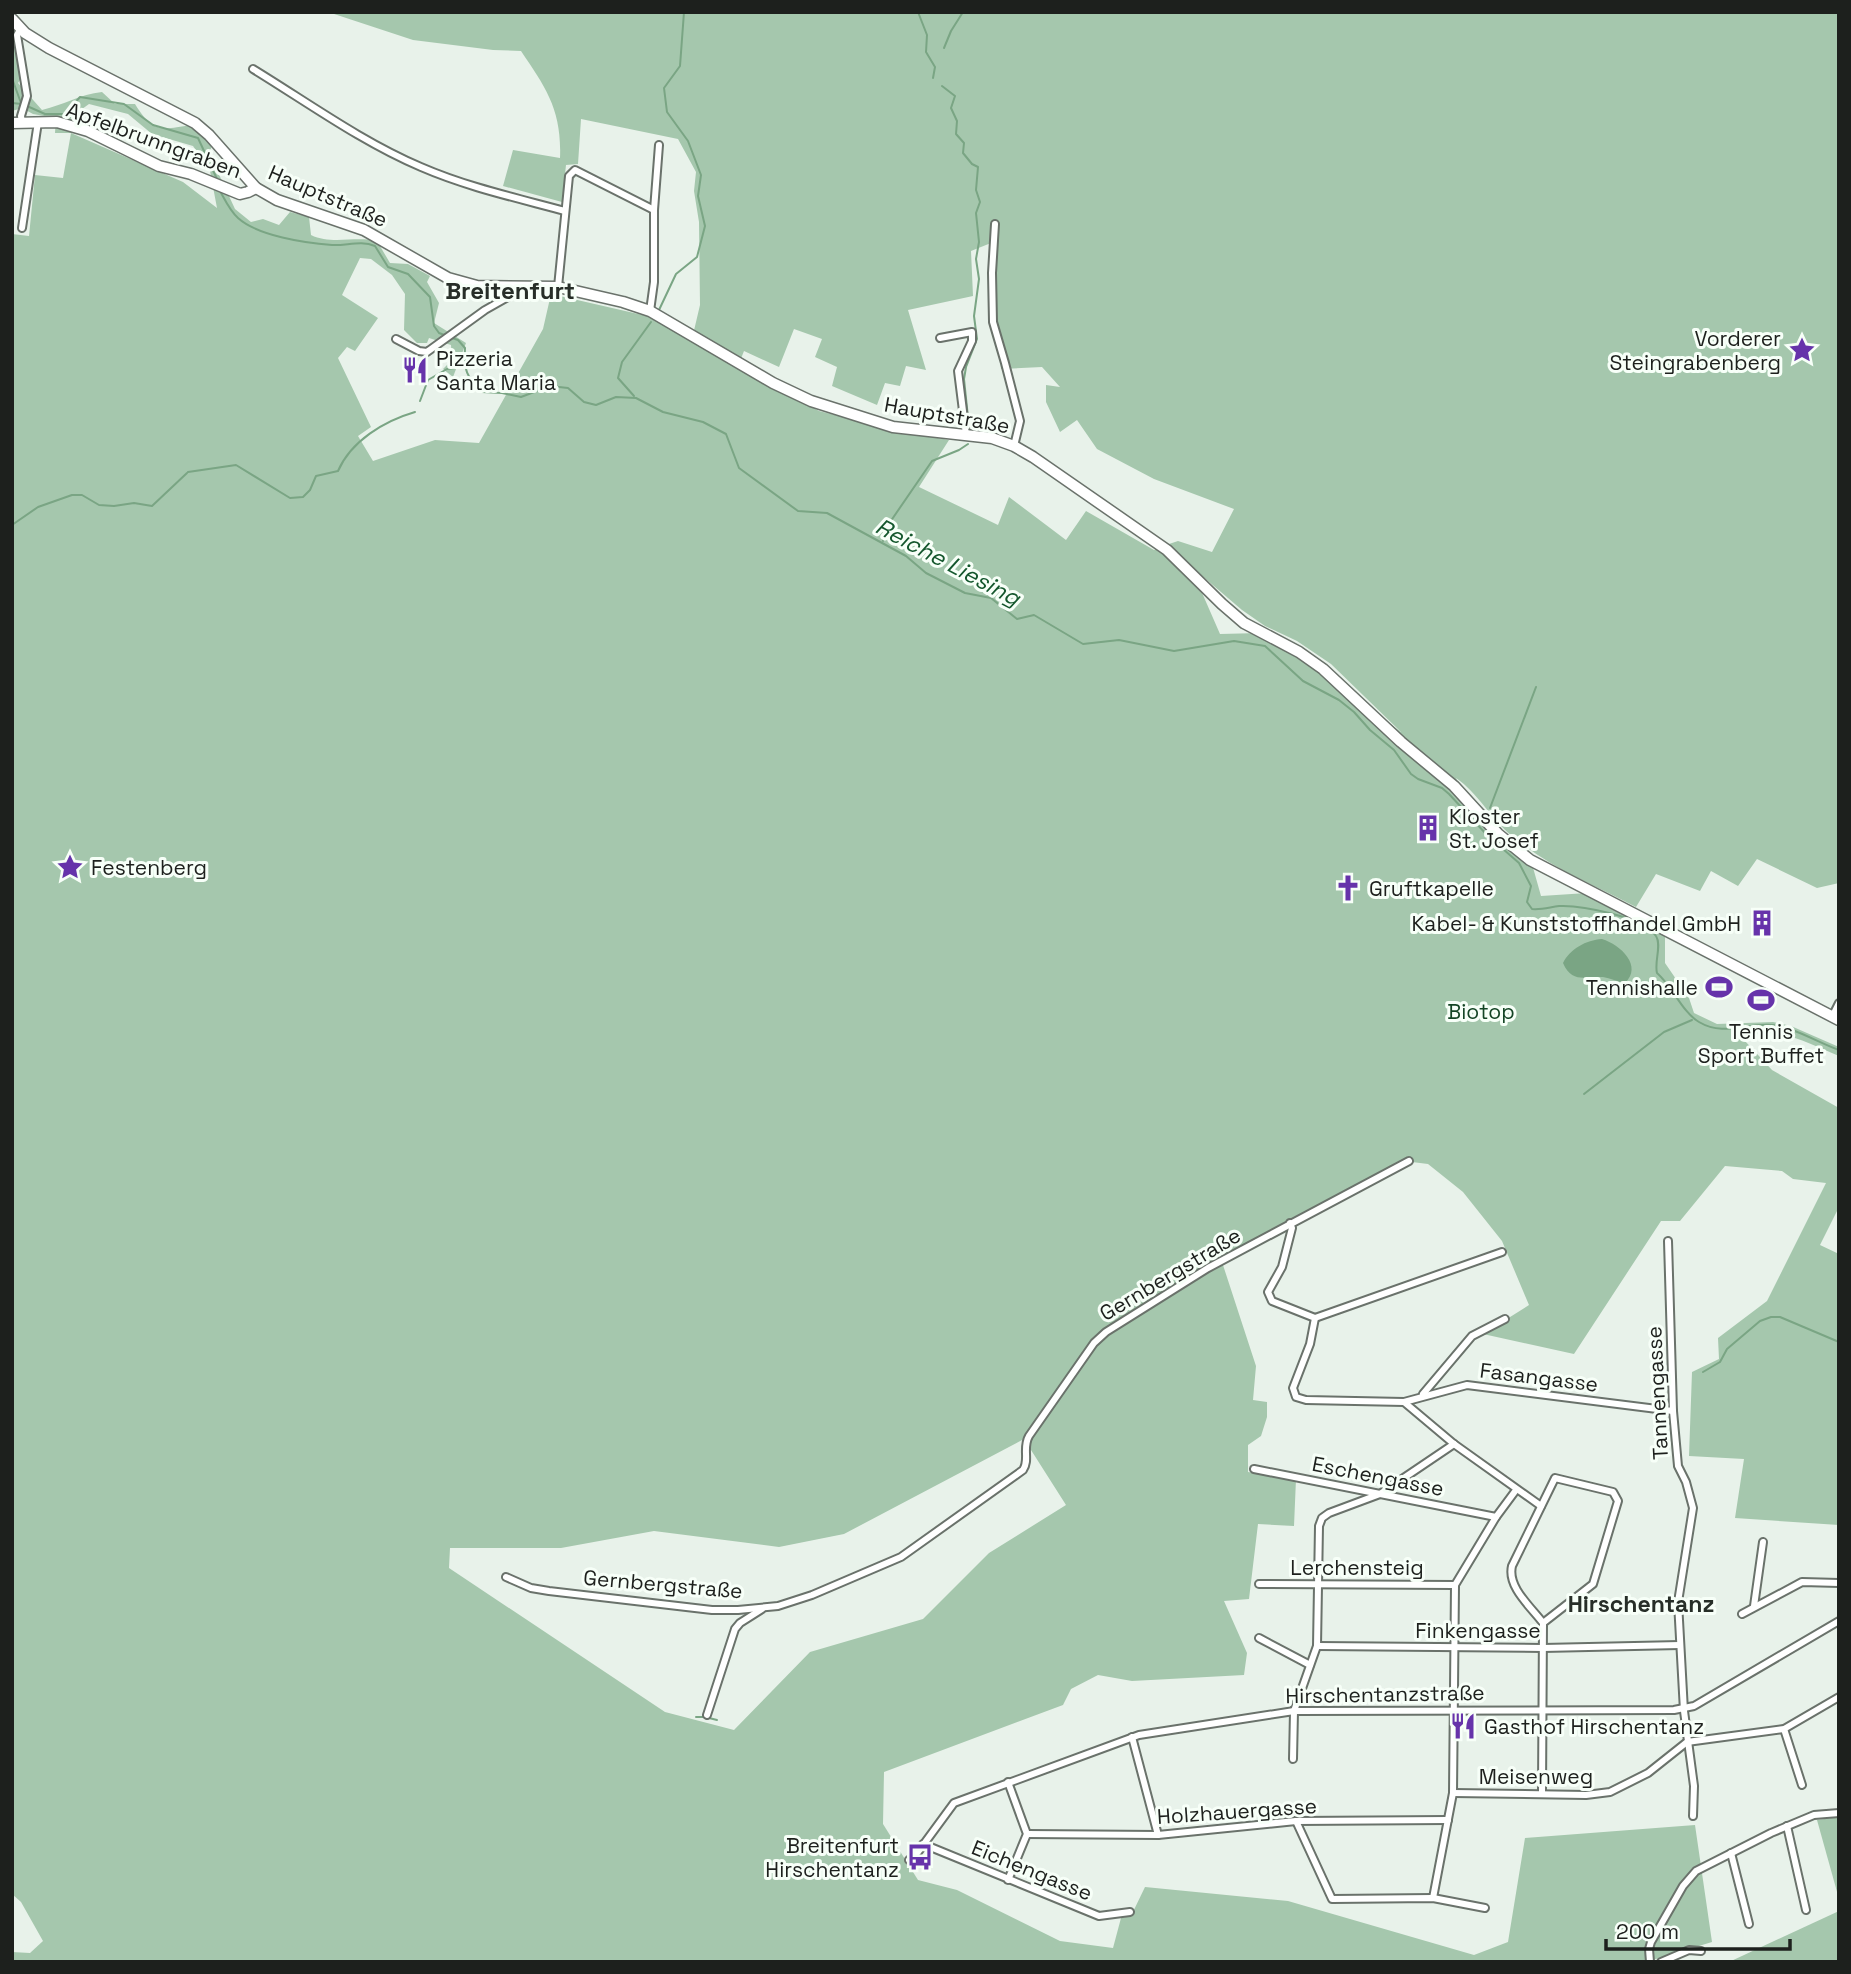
<svg xmlns="http://www.w3.org/2000/svg" width="1851" height="1974" viewBox="0 0 1851 1974" font-family="'Space Grotesk',sans-serif">
  <style>
    .green { fill: #a5c7ad; fill-rule: evenodd }
    .water { fill: #7aa584 }
    .lines { fill: none; stroke-linecap: round; stroke-linejoin: round }
    .stream { stroke: #7aa584; stroke-width: 2 }
    .street-casing { stroke: #6a726b; stroke-width: 10 }
    .secondary-casing { stroke: #6a726b; stroke-width: 13 }
    .street { stroke: #fff; stroke-width: 6 }
    .secondary { stroke: #fff; stroke-width: 10 }
    .labels { text-anchor: middle; dominant-baseline: central; stroke-width: 6; stroke-linejoin: round; paint-order: stroke }
    .street-label { font-size: 21px; fill: #1d201d; stroke: #f7fff8 }
    .poi-label { font-size: 21px; fill: #1d201d; stroke: #f7fff8; text-anchor: start }
    .park-label { font-size: 21px; fill: #144525; stroke: #f7fff8 }
    .water-label { font-size: 23px; font-style: italic; fill: #14572d; stroke: #f7fff8 }
    .neighbourhood-label { font-size: 23px; font-weight: bold; fill: #272e28; stroke: #f7fff8 }
    .quarter-label { font-size: 24px; font-weight: bold; fill: #272e28; stroke: #f7fff8 }
  </style>
  <rect width="100%" height="100%" fill="#e8f2ea"/>
  <g class="green">
    <path d="M328,12h1511v871l-22,5 -60,-29 -19,27 -27,-15 -11,20 -44,-17 -20,33c-42,-22 -88,-40 -124,-71 -21,-17 -34,-43 -56,-58l13,26 63,60 9,32 46,-3 78,33v37l24,35 5,15 23,11 56,-2 18,4 48,21v9c-26,-10 -70,-36 -94,-15l27,29 67,38v99l-19,38 19,9v271l-104,-7 9,-59 -55,-3 3,-84 27,-13 -1,-21 49,-37 59,-118 -33,-4 -11,-8 -57,-5 -45,55h-19l-87,133 -91,-20 46,-29 -27,-64 -39,-49 -35,-28 -24,-3 -182,101 34,104 -3,34 14,2v15l-6,19 -13,9v27l48,7 -2,47 -36,-2 -9,75 -25,2 23,52 -3,22 -112,6 -34,-6 -27,14 -8,16 -179,67 -1,52 35,56 39,10 103,51 53,7 8,-30 10,-2 14,-29 143,14 186,54 34,-13 17,-104 170,-13 17,117 -66,20h-1634v-10l18,1 13,-12 -22,-39 -9,-8v-1660l17,2 6,-61 28,3 8,-45h-16l1,-15 -23,-4 -11,-6 -10,3v-83l10,49 -4,6 24,27c22,-5 38,-16 60,-18l13,12h20c18,29 25,26 56,21l14,9 7,12 -3,7 26,56 16,13 12,-3 16,6 11,-13 19,5 2,18c20,10 44,1 66,6l13,22 18,1 22,12 -3,6 12,21 -5,20 32,20 -13,34 -10,-8 9,-9 -1,-15 -22,-7 -2,5h-10l-13,-13 1,-36 -13,-19 -21,-16 -11,-1 -18,37 36,23 -23,33 -8,-4 -9,11 33,69 -13,9 15,25 62,-21 44,3 64,-114 8,-35 96,22 45,23 8,-34 -1,-83 -5,-31 2,-19 -18,-33 -97,-20 -3,45 -12,1 -4,37 -59,-16 10,-36 47,8c2,-48 -14,-70 -39,-107l-28,-1 -80,-10zM89,104l39,10 24,20 41,12 17,25 7,37 -34,-26 -112,-49v-16zM991,243l10,126 41,-2 18,20 -14,-2v17l14,30 17,-12 20,29 57,30 80,30 -22,43 -34,-11 -12,4 76,65 23,16 32,15 34,23 70,68 -102,-77 -39,-22 -40,1 -24,-55 -35,-32 -7,3 -68,-39 -20,29 -57,-43 -11,28 -79,-38 30,-47 -50,-9 -80,-20 -81,-45 6,-15 35,16 15,-38 28,10 -7,18 22,10 -5,19 45,19 8,-22 15,3 6,-20 20,4 -18,-60 65,-14 -2,-45zM1024,1439l42,66 -77,48 -66,66 -113,33 -76,78 -69,-18 -216,-144 1,-20h111l93,-17 125,16 65,-13z"/>
    <path d="M1839,1817v82l-22,-79z"/>
    <path d="M1839,1911v51h-110z"/>
  </g>
  <path class="water" d="M1602,939c19,6 41,27 23,44 -7,-1 -15,-5 -22,-6 -17,-1 -31,7 -40,-14 7,-14 23,-23 39,-24z"/>
  <g class="lines">
    <g class="stream">
      <path d="M918,12l9,23 -1,17 9,15 -2,11"/>
      <path d="M944,48l7,-17 12,-19"/>
      <path d="M12,64l1,17 8,22"/>
      <path d="M942,86l13,10 -4,12 6,13 -1,13 8,9 -1,10 9,11 6,3 -2,23 4,12 -4,11 3,29 -3,17 3,20 -5,37 3,23 -11,28 -2,12 5,48"/>
      <path d="M12,103l10,1"/>
      <path d="M27,106l18,8h20l15,-17 44,7 29,21 45,13 19,41"/>
      <path d="M220,191c5,9 10,20 18,27 20,18 67,25 94,27 14,1 29,-5 43,1l13,21 20,7 22,23 4,29 5,7 8,3"/>
      <path d="M659,310l17,-36 21,-17 8,-31 -7,-30 3,-21 -13,-34 -21,-29 -3,-24 16,-22 4,-54"/>
      <path d="M452,338l6,2 7,8c-1,23 1,28 17,44l20,1 19,4 29,-11 18,2 16,14 12,3 20,-8 20,1 27,14 40,10 23,12 13,34 59,43 29,2 79,43 20,17 39,20 26,5 26,21 17,-4 49,29 36,-4 55,11 60,-10 31,5 38,35 36,19 15,12 16,18 24,20 17,24 7,5 24,9 7,6 38,41 32,28 12,23 -4,16 5,7c10,1 18,-2 27,-3 22,-1 85,11 97,30 6,9 -2,26 1,37 16,14 25,39 42,49 25,15 48,0 74,3 20,2 46,18 66,25"/>
      <path d="M634,396l-16,-18 4,-16 29,-40"/>
      <path d="M420,401l8,-21 19,-11 16,-2"/>
      <path d="M188,472l48,-7 54,33 13,-1 7,-7 6,-14 22,-5c13,-30 46,-50 77,-59"/>
      <path d="M12,525l26,-18 34,-12h10l17,10 15,1 20,-3 18,3 35,-33"/>
      <path d="M883,541l3,-13 46,-67 27,-11 9,-6"/>
      <path d="M1490,808l46,-121"/>
      <path d="M1584,1094l80,-62 28,-12"/>
      <path d="M1703,1372l17,-10 7,-13 33,-28 11,-4h9l59,25"/>
      <path d="M696,1717h7"/>
      <path d="M709,1718l8,2"/>
    </g>
    <g class="street-casing">
      <g id="street">
        <path d="M21,28l-4,7 10,61 -6,20 1,7"/>
        <path d="M253,69c54,33 109,73 168,98 46,20 96,31 144,44"/>
        <path d="M995,224l-3,49 1,49 12,41 15,58 -6,25"/>
        <path d="M22,228l16,-106"/>
        <path d="M558,287l11,-111 6,-6 79,40"/>
        <path d="M650,311l4,-29v-72l5,-65"/>
        <path d="M940,338l32,-6v9l-14,30 8,64"/>
        <path d="M396,339l23,12 8,1 58,-42 23,-13 5,-10"/>
        <path d="M1832,1017l7,-14"/>
        <path d="M1290,1223l2,5 -10,39 -14,25 4,9 43,17 -5,26 -17,44 3,9 10,3 98,2 50,42 87,62"/>
        <path d="M1668,1241l5,170 5,55 8,16 7,26 -15,94 6,109 10,75 -1,30"/>
        <path d="M1315,1318l187,-66"/>
        <path d="M1423,1394l49,-58 33,-17"/>
        <path d="M1404,1402l63,-17 206,26"/>
        <path d="M1254,1469l242,48"/>
        <path d="M506,1577l25,11 18,3 163,19h26l40,-4 34,-11 89,-38 122,-87c7,-10 -1,-22 6,-34l65,-93 12,-11 102,-64 201,-107"/>
        <path d="M1259,1584l196,1"/>
        <path d="M1754,1606l9,-64"/>
        <path d="M1742,1614l60,-32 37,1"/>
        <path d="M1259,1638l51,27"/>
        <path d="M1317,1646l226,2 137,-3"/>
        <path d="M707,1715l28,-86 5,-6 22,-14"/>
        <path d="M1784,1729l18,56"/>
        <path d="M1132,1737l26,98"/>
        <path d="M1293,1759l1,-48 23,-65 2,-120 3,-8 7,-5 51,-19 74,-50"/>
        <path d="M1008,1782l19,52 -19,46"/>
        <path d="M1453,1793l133,2 24,-3 38,-19 39,-31 97,-13 55,-32"/>
        <path d="M1542,1793l1,-170 50,-39 25,-83 -5,-9 -58,-14 -43,88c-5,21 19,41 31,57"/>
        <path d="M1296,1821l36,78 101,-1 52,10"/>
        <path d="M1787,1826l19,84"/>
        <path d="M1027,1834l131,1 138,-14 152,-1"/>
        <path d="M923,1844l176,72 31,-4"/>
        <path d="M1731,1853l18,71"/>
        <path d="M909,1860l9,-8 36,-49 185,-68 155,-24 380,-1 20,-4 145,-85"/>
        <path d="M1433,1898l20,-105 2,-208 41,-68 20,-27"/>
        <path d="M1650,1962l-1,-13 2,-7 32,-56 13,-15 75,-38 43,-18 25,-2"/>
        <path d="M1661,1962l28,-12 12,1"/>
      </g>
    </g>
    <g class="secondary-casing">
      <g id="secondary">
        <path d="M12,19l13,14 24,15 146,75 14,12 47,53 21,12 87,30 84,48 29,8 81,1 65,15 27,9 123,72 38,18 82,26 99,11 22,8 19,11 134,93 55,54 22,19 55,29 24,17 78,73 53,44 44,48 32,26 309,160"/>
        <path d="M12,123l45,-1 31,9 71,35 32,8 49,20 8,-2 8,-4"/>
      </g>
    </g>
    <use href="#street" class="street"/>
    <use href="#secondary" class="secondary"/>
  </g>
  <defs>
    <g id="sight-bare" transform="scale(2.1)"><path d="M0-6L1.8-2.2L6-1.7L2.9 1.2L3.7 5.4L0 3.3L-3.7 5.4L-2.9 1.2L-6-1.7L-1.8-2.2Z" fill="#63a" stroke="#f7fff8" stroke-width="2.5" paint-order="stroke"/></g>
    <g id="restaurant-bare" transform="scale(2.1)"><path d="M-5-6h1v4h1v-4h1v4h1v-4h1v5L-1.5 .5V6h-2V.5L-5-1ZM5-6V6H3V1.5H1.5Q1.5-4 5-6Z" fill="#63a" stroke="#f7fff8" stroke-width="2.5" paint-order="stroke"/></g>
    <g id="building-bare" transform="scale(2.1)"><path d="M-4-6H4V6H1V3H-1V6H-4ZM-2.5-4.3h1.7v1.8h-1.7ZM.8-4.3h1.7v1.8H.8ZM-2.5-1h1.7V.8h-1.7ZM.8-1h1.7V.8H.8Z" fill="#63a" stroke="#f7fff8" stroke-width="2.5" paint-order="stroke"/></g>
    <g id="church-bare" transform="scale(2.1)"><path d="M-1.2-6h2.4v3.5h3.3v2.4h-3.3V6h-2.4V-.1h-3.3v-2.4h3.3Z" fill="#63a" stroke="#f7fff8" stroke-width="2.5" paint-order="stroke"/></g>
    <g id="stadium-bare" transform="scale(2.1)"><path d="M0-5a6.5 5 0 1 0 0 10a6.5 5 0 1 0 0-10ZM-3.5-1.8h7v3.6h-7Z" fill="#63a" stroke="#f7fff8" stroke-width="2.5" paint-order="stroke"/></g>
    <g id="bus-bare" transform="scale(2.1)"><path d="M-5-6H5V4H4V6H2V4H-2V6H-4V4H-5ZM-3.5-4V0h7V-4ZM-3.5 1.2v1.5H-2V1.2ZM2 1.2v1.5H3.5V1.2Z" fill="#63a" stroke="#f7fff8" stroke-width="2.5" paint-order="stroke"/></g>
  </defs>
  <g fill-rule="evenodd">
    <use href="#sight-bare" x="1802" y="350"/>
    <use href="#restaurant-bare" x="415" y="370"/>
    <use href="#building-bare" x="1428" y="828"/>
    <use href="#sight-bare" x="70" y="867"/>
    <use href="#church-bare" x="1348" y="888"/>
    <use href="#building-bare" x="1762" y="923"/>
    <use href="#stadium-bare" x="1719" y="987"/>
    <use href="#stadium-bare" x="1761" y="1000"/>
    <use href="#restaurant-bare" x="1463" y="1726"/>
    <use href="#bus-bare" x="920" y="1857"/>
  </g>
  <g class="labels">
    <g class="street-label">
      <text transform="translate(154 140) rotate(20)">Apfelbrunngraben</text>
      <text transform="translate(328 196) rotate(23)">Hauptstraße</text>
      <text transform="translate(947 415) rotate(10)">Hauptstraße</text>
      <text transform="translate(1170 1274) rotate(-31)">Gernbergstraße</text>
      <text transform="translate(1539 1377) rotate(7)">Fasangasse</text>
      <text transform="translate(1657 1393) rotate(-93)">Tannengasse</text>
      <text transform="translate(1378 1476) rotate(11)">Eschengasse</text>
      <text x="1357" y="1567">Lerchensteig</text>
      <text transform="translate(663 1584) rotate(5)">Gernbergstraße</text>
      <text x="1478" y="1630">Finkengasse</text>
      <text transform="translate(1385 1694) rotate(-1)">Hirschentanzstraße</text>
      <text x="1536" y="1776">Meisenweg</text>
      <text transform="translate(1237 1811) rotate(-4)">Holzhauergasse</text>
      <text transform="translate(1032 1870) rotate(22)">Eichengasse</text>
    </g>
    <g class="poi-label">
      <text x="1781" y="338" text-anchor="end">Vorderer<tspan x="1781" dy="24">Steingrabenberg</tspan></text>
      <text x="436" y="358">Pizzeria<tspan x="436" dy="24">Santa Maria</tspan></text>
      <text x="1449" y="816">Kloster<tspan x="1449" dy="24">St. Josef</tspan></text>
      <text x="91" y="867">Festenberg</text>
      <text x="1369" y="888">Gruftkapelle</text>
      <text x="1741" y="923" text-anchor="end">Kabel- &amp; Kunststoffhandel GmbH</text>
      <text x="1698" y="987" text-anchor="end">Tennishalle</text>
      <text x="1761" y="1031" text-anchor="middle">Tennis<tspan x="1761" dy="24">Sport Buffet</tspan></text>
      <text x="1484" y="1726">Gasthof Hirschentanz</text>
      <text x="899" y="1845" text-anchor="end">Breitenfurt<tspan x="899" dy="24">Hirschentanz</tspan></text>
    </g>
    <g class="park-label">
      <text x="1481" y="1011">Biotop</text>
    </g>
    <g class="water-label">
      <text transform="translate(948 562) rotate(28)">Reiche Liesing</text>
    </g>
    <g class="neighbourhood-label">
      <text x="1641" y="1604">Hirschentanz</text>
    </g>
    <g class="quarter-label">
      <text x="510" y="290">Breitenfurt</text>
    </g>
  </g>
  <rect width="1851" height="1974" fill="none" stroke="#1d201d" stroke-width="28"/>
  <path d="M1606 1939v10h184v-10" fill="none" stroke="#1d201d" stroke-width="3.5"/>
  <text x="1616" y="1939" font-size="21" fill="#1d201d" stroke="#f7fff8" stroke-width="5" paint-order="stroke">200 m</text>
</svg>
